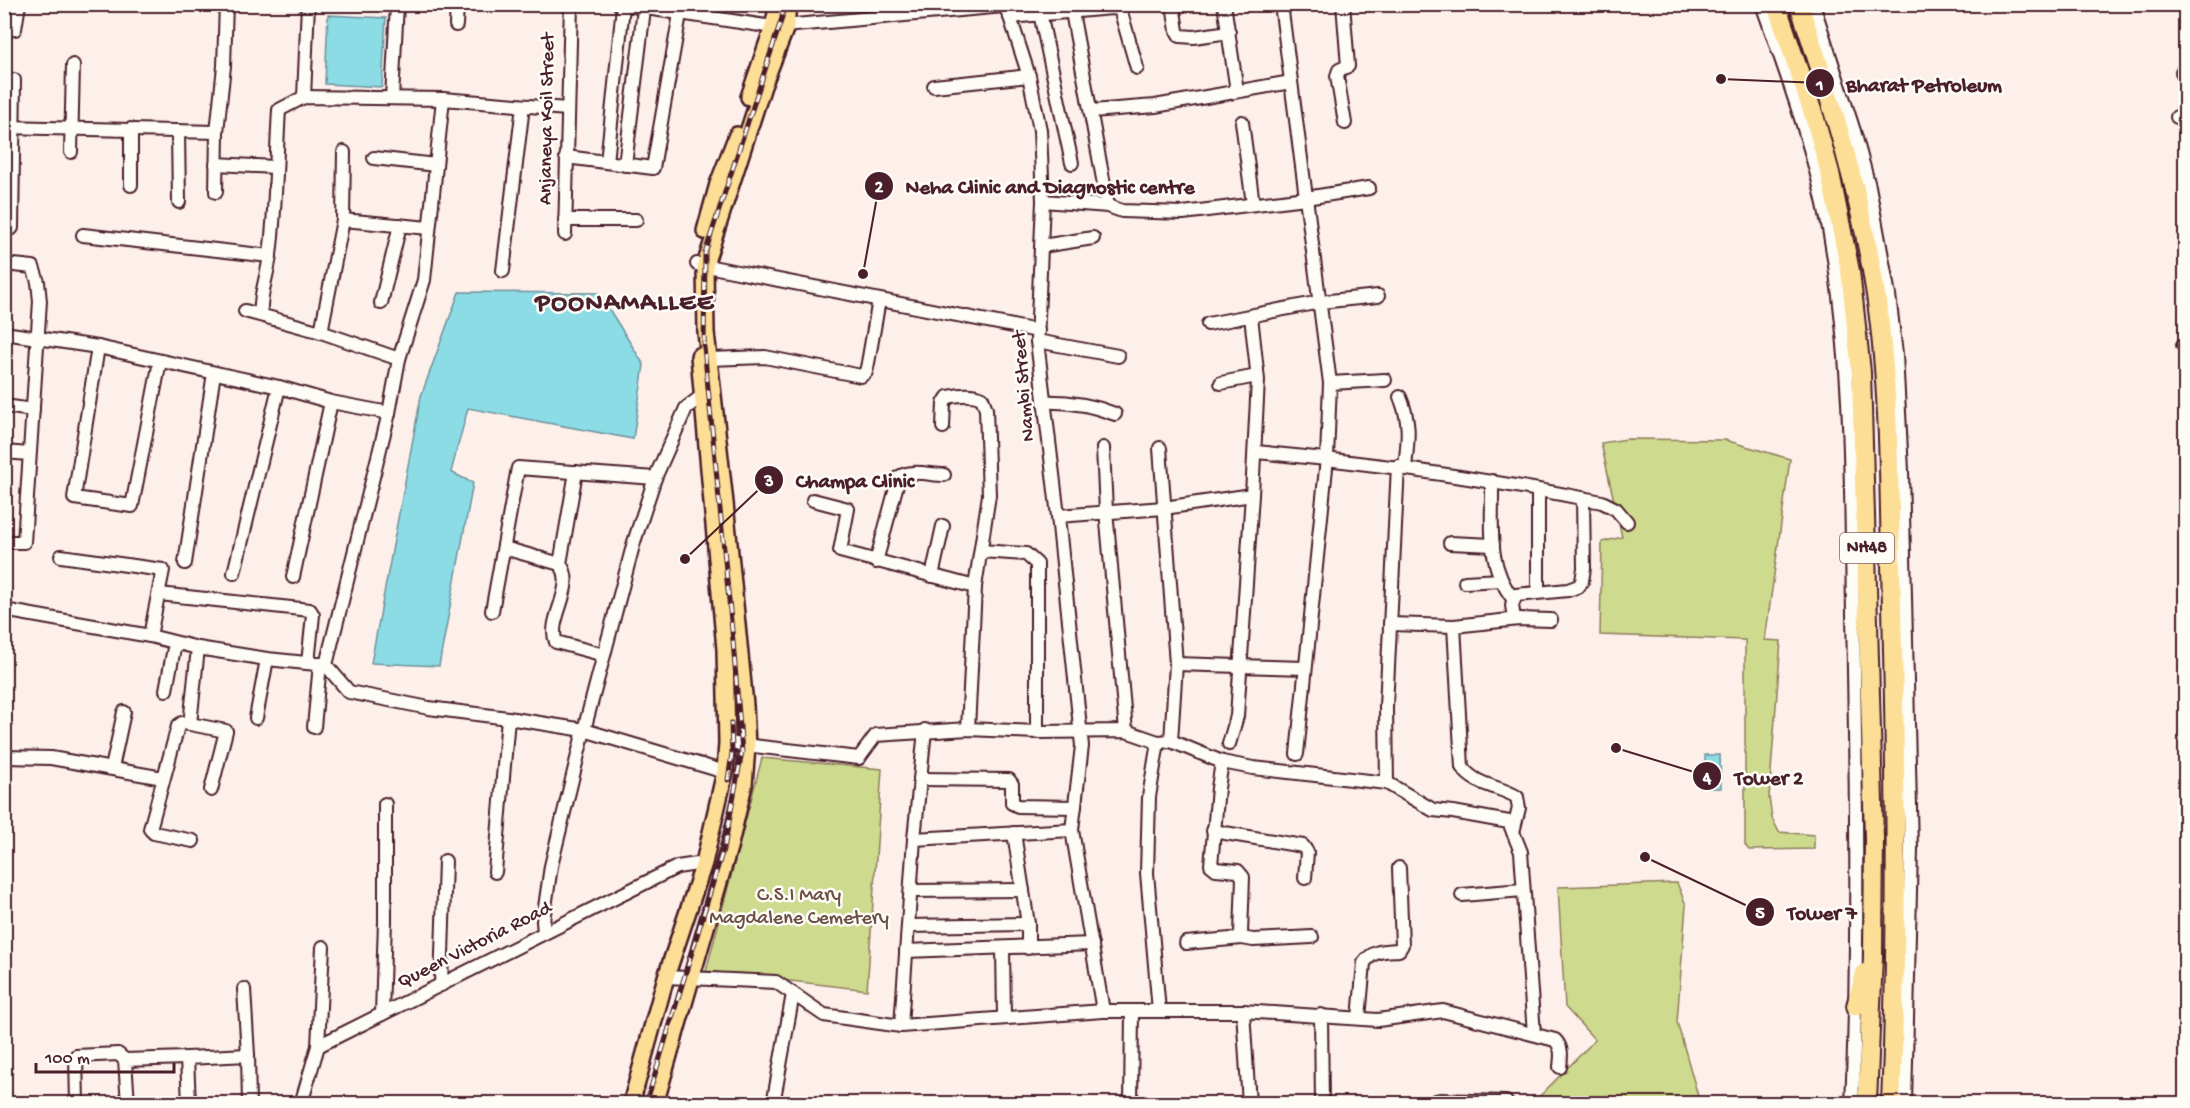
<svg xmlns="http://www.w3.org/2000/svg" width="2190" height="1108" viewBox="0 0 2190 1108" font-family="'Gochi Hand',sans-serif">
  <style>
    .green { fill: #ceda8d; stroke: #8c7c5c; stroke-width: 1.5 }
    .water { fill: #8bdce5; stroke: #71909b; stroke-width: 1.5 }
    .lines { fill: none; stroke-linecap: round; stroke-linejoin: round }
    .minor-casing { stroke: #4a1f2b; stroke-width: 16 }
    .major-casing { stroke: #4a1f2b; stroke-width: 20 }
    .highway-casing { stroke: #4a1f2b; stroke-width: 22 }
    .minor { stroke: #fdfcf7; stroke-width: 12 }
    .major { stroke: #fcde96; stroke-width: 15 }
    .highway { stroke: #fcde96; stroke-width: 18 }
    .rail-casing { stroke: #4a1f2b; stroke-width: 5 }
    .rail { stroke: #fdfcf7; stroke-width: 3; stroke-dasharray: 9; stroke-linecap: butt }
    .labels { text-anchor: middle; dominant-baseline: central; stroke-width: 5; stroke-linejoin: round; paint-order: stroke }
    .shield { fill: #fdfcf7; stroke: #806168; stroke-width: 1.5 }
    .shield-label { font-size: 18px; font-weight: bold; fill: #4a1f2b }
    .street-label { font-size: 20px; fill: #4a1f2b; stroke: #fdfcf7 }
    .park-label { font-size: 20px; fill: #6b4e44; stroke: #fdfcf7 }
    .district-label { font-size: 26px; font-weight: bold; letter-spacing: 1.5px; fill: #4a1f2b; stroke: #fdfcf7 }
    .leader { fill: none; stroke: #4a1f2b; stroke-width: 2 }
    .callout-dot { fill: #4a1f2b; stroke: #fdfcf7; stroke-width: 2 }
    .mark-label { font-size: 18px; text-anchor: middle; font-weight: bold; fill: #fff }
    .callout-label { font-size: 21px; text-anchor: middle; font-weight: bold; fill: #4a1f2b; stroke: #fdfcf7; stroke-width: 5; stroke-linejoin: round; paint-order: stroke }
  </style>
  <rect width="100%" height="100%" fill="#fdf0ea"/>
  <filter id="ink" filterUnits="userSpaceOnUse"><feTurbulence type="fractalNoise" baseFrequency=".0167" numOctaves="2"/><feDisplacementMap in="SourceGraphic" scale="12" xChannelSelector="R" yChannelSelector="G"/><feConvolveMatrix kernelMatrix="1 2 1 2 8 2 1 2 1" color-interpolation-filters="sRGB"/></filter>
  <g filter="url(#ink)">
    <g class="green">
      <path d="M1627,439l98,1 65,19 -25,181 16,1 -12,156 3,21 7,14 35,3v14l-65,1 -4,-5v-205l-145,-5 2,-93 20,-5 -21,-94z"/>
      <path d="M762,758l120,11 -15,221 -161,-19z"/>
      <path d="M1677,883l9,22 -9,117 23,81h-167l62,-63 -30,-33 -7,-120z"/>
    </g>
    <g class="water">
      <path d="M328,15l58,3 -4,69 -57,-3z"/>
      <path d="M459,292l140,1 45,72 -11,74 -165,-31 -17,64 22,11 -34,183 -68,-3 50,-267z"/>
      <path d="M1705,755h15l1,33h-16z"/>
    </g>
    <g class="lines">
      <g class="minor-casing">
        <g id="minor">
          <path d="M619,4l154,23 231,-21"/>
          <path d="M1004,4l6,13 19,59 11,54 3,71 -6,140 21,175 24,230 -10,84 31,181"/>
          <path d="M1038,4l34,159"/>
          <path d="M1173,4l4,27 3,5 14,1 35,-5"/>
          <path d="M1224,4l13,87"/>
          <path d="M1281,4l49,379 -3,75 -30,296"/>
          <path d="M1343,4l5,62 -9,4 -2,6 8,47"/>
          <path d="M1762,4c26,74 53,148 67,225 23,127 22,255 24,384 3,164 6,327 -1,491"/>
          <path d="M1813,4l41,127 15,55 20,109 7,59 6,117 9,378 -6,255"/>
          <path d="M1072,12l36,194"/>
          <path d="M1010,17l102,-9 8,1 17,59"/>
          <path d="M456,25l1,-21"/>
          <path d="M4,30l11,-1 4,-25"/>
          <path d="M2182,72h4"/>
          <path d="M934,86l95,-10"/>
          <path d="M304,97l4,-93"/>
          <path d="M392,98l5,-94"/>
          <path d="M443,99l-19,181 -25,79 -10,54 -63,252 23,27 80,16 79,10 76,12 141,42"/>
          <path d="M1092,111l63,-5 136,-24"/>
          <path d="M2177,117l9,1"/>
          <path d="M1242,122l11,82"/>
          <path d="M4,127l213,5"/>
          <path d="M131,129v56"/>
          <path d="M178,131l1,71"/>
          <path d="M71,152l2,-87"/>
          <path d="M566,157l87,11 27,-154"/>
          <path d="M374,158l62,7"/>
          <path d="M607,162l16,-156"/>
          <path d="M216,164l59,3"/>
          <path d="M625,165l19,-156"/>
          <path d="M216,192l1,-60 7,-66 2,-62"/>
          <path d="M1043,201l65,5 14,5 61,2 123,-15 63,-10"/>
          <path d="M343,220l86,8"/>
          <path d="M565,220h71"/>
          <path d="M4,228h8l2,-148"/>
          <path d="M565,234l6,-230"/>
          <path d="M83,235l187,21"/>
          <path d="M1042,246l51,-8"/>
          <path d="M4,264l29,3 5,15 2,19 -16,241h-20"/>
          <path d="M697,264l341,67"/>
          <path d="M503,271l20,-165"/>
          <path d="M381,303l19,-78"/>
          <path d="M245,311l76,21 78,27"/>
          <path d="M261,315c-2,-19 7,-41 9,-60 6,-48 6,-96 9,-145l25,-13 139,2 124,10"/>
          <path d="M1208,324l112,-22 58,-6"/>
          <path d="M321,332l22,-112 1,-68"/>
          <path d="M4,333l94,14 181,40 52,15 58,11"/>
          <path d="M1037,341l81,15"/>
          <path d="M2183,345l3,1"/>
          <path d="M98,347l-24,151 58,8 28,-145"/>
          <path d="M709,359l56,-2 96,19 5,-4 2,-9 11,-63"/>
          <path d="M1221,383l36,-7"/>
          <path d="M1330,383l55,-3"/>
          <path d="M1400,397c11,26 8,43 5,70"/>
          <path d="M1044,402c26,-1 47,3 71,12"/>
          <path d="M4,406l29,4"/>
          <path d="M943,427l1,-24 4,-6c12,-2 23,-4 34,1l4,11 3,86 -14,92 -7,142"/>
          <path d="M1103,448l3,63 20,220"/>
          <path d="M1160,448l16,216 -5,77"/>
          <path d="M4,452l25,2"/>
          <path d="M1255,452c117,10 232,27 347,50l14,7 11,13"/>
          <path d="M1492,481c1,42 -7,82 21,118"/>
          <path d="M1538,490v102"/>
          <path d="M813,500l35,9 -8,42 135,36"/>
          <path d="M1058,516l106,-8 88,-13"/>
          <path d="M1450,543l43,2"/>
          <path d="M504,548l56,16c18,22 -14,55 -4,78l48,13"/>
          <path d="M981,551l45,3 11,10v168"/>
          <path d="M61,556l102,14 -13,66 48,12"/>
          <path d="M876,562l23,-85c12,-8 31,-2 45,-2"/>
          <path d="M185,563l29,-190"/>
          <path d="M560,564l16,-92"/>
          <path d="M234,573l45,-186"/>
          <path d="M932,576l11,-50"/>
          <path d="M293,577l38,-175"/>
          <path d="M1465,582l36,-2"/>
          <path d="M159,594l151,16 3,5 -5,48"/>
          <path d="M4,610l146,26"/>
          <path d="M492,611l26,-143 137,10"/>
          <path d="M1514,619l-2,-14 4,-10 52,-5 11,-4 3,-5 2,-13 -1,-70"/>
          <path d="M1390,624l64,2 65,-7 32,1"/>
          <path d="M1454,626l8,141c13,19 38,19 55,30l2,11 -6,24"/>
          <path d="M1176,664l129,4"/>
          <path d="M166,690l9,-47"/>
          <path d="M256,718l11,-59"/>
          <path d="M190,724l36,7 -15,59"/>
          <path d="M314,727l6,-63"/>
          <path d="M1158,742l-9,55 -2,76 12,138"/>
          <path d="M727,743l132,15 17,-23 92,-6 69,3 89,-1 32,11 13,-1 51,21 31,6 134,15 46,27 20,2 56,10 12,30 13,182"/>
          <path d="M1229,744l8,-28 15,-221 6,-115 -7,-64"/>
          <path d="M4,757l47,1 112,20"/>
          <path d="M1222,762l-4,26 -7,77 5,4 22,2 5,6 -2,57 1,4 11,2 59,-3"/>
          <path d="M112,768l12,-56"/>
          <path d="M920,779l89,1 3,4v19l6,3 57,1"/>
          <path d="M1387,783l-1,-76 12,-241"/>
          <path d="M1213,831l90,15 4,6 -2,26"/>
          <path d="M1014,833l14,91v24"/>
          <path d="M914,839l158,-9"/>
          <path d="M193,841l-39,-8 -4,-4 28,-103 4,-3 8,1 8,-76 69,11 59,6"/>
          <path d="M495,872l13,-154"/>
          <path d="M911,891l112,-1"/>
          <path d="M1462,895l61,-5"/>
          <path d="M908,926l120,-2"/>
          <path d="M544,933l-1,-12 8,-55 33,-136 50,-188 21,-64 31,-70 17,-13 7,-2"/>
          <path d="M1186,943l56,-5"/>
          <path d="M1003,948l1,69"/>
          <path d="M906,951l186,-7"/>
          <path d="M666,977l110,5 48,33 77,11 202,-15h140l135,9 65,-9 112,29c8,8 6,17 5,27"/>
          <path d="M441,985l4,-124"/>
          <path d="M244,989l4,66"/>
          <path d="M1243,1011l6,93"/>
          <path d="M382,1014l3,-93v-117"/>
          <path d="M1321,1015l1,89"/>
          <path d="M1359,1018l5,-55c9,-13 20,-12 35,-13l3,-5 -3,-77"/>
          <path d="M901,1026l13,-187 11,-109"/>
          <path d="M318,1046l5,-99"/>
          <path d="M77,1104l-1,-48 42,-2 7,6"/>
          <path d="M128,1104l-3,-44 62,-2"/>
          <path d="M189,1104l-2,-46 61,-3 1,49"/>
          <path d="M301,1104l17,-58 359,-179 27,-4"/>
          <path d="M773,1104l20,-110"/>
          <path d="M1131,1104l1,-93"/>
          <path d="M1434,1104l1,-3 5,-1 66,2"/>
        </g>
      </g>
      <g class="major-casing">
        <g id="major">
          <path d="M749,97l24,-70 5,-23"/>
          <path d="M705,231l13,-47 19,-49"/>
          <path d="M631,1104l35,-127 38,-114 21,-91 2,-29 -2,-94 -26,-293"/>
          <path d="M655,1104l75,-260 14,-59 3,-38 -2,-42 -20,-202 -19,-171 -1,-67 58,-179 23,-59 2,-23"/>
        </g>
      </g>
      <g class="highway-casing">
        <g id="highway">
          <path d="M1776,4l39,115 15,54 20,98 11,101 13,466 -1,118 -6,148"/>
          <path d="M1799,4c32,96 62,191 77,291 15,103 13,208 16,312 4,166 6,331 -1,497"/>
          <path d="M1856,1006l9,-33"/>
        </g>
      </g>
      <use href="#minor" class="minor"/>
      <use href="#major" class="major"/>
      <use href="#highway" class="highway"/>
      <g class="rail-casing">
        <g id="rail">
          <path d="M728,780l4,-27 -1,-30"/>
          <path d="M646,1104l79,-261 17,-91 -9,-111 -29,-294 1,-94 77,-235 1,-14"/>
        </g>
      </g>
      <use href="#rail" class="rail"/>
    </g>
  </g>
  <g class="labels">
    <rect class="shield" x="1840" y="533" width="54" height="30" rx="4.5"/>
    <g class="shield-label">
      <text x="1867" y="548">NH48</text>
    </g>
    <g class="street-label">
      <text transform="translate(548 119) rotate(-89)">Anjaneya Koil Street</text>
      <text transform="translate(1025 386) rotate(-95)">Nambi Street</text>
      <text transform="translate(475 946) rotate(-27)">Queen Victoria Road</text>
    </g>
    <g class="park-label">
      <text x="799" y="896">C.S.I Mary<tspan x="799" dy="23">Magdalene Cemetery</tspan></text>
    </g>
    <g class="district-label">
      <text x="625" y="304">POONAMALLEE</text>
    </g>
  </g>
  <path class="leader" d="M1721 79L1820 83M863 274L879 186M685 559L769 480M1616 748L1707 776M1645 857L1760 912"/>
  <g class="callout-dot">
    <circle cx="1721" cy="79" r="6"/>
    <circle cx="863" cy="274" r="6"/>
    <circle cx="685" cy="559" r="6"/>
    <circle cx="1616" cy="748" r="6"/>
    <circle cx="1645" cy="857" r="6"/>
    <circle cx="1820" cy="83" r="15"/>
    <circle cx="879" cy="186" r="15"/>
    <circle cx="769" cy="480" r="15"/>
    <circle cx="1707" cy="776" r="15"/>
    <circle cx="1760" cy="912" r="15"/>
  </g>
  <g class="mark-label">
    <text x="1820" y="90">1</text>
    <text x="879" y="192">2</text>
    <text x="769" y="486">3</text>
    <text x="1707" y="783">4</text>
    <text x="1760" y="918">5</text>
  </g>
  <g class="callout-label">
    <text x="1924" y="91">Bharat Petroleum</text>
    <text x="1050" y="193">Neha Clinic and Diagnostic centre</text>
    <text x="855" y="487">Champa Clinic</text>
    <text x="1769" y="784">Tower 2</text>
    <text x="1822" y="919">Tower 7</text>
  </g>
  <rect width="2190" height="1108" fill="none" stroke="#fdfcf7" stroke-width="24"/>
  <rect x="12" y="12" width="2166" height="1084" fill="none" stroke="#4a1f2b" stroke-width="2" filter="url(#ink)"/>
  <path d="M36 1063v9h138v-9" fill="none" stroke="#4a1f2b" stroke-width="3"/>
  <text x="45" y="1063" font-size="18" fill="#4a1f2b" stroke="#fdfcf7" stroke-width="4.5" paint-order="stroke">100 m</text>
</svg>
